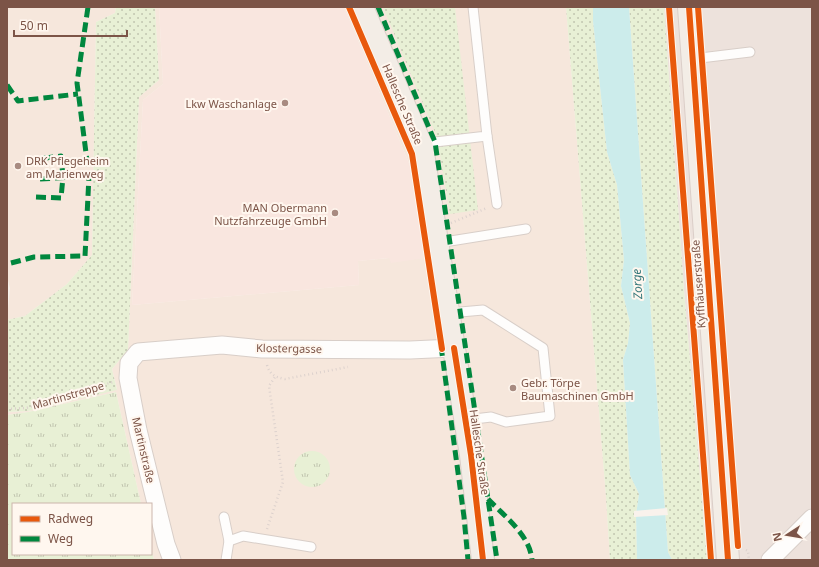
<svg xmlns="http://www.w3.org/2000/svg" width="819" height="567" viewBox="0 0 819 567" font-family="'Noto Sans',sans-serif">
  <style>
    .residential { fill: #f6e7dc }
    .commercial { fill: #f9e6df }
    .industrial { fill: #ede2dc }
    .grass { fill: url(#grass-dots) }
    .park { fill: url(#park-tufts) }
    .water { fill: #cceceb }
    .pier { fill: #f9f2ec }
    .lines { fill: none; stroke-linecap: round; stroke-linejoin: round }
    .service-casing { stroke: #d8cec8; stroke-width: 11 }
    .minor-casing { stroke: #d8cec8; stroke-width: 19 }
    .primary-casing { stroke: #dbcec8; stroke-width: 24 }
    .path { stroke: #dcd1cd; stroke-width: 2.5; stroke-dasharray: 1 3; stroke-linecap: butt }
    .service { stroke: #fefdfc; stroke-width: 9 }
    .minor { stroke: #fefdfc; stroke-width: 17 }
    .primary { stroke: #f3ede6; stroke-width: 22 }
    .quiet { stroke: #00873e; stroke-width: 5; stroke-dasharray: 10 5; stroke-linecap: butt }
    .cycleway-casing { stroke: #fff7ef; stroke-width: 8 }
    .cycleway { stroke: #e8590c; stroke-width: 6 }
    .poi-dot { fill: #a88b81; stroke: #fff7ef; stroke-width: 1.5 }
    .labels { text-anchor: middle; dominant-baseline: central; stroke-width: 4; stroke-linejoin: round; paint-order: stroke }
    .poi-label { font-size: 11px; fill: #7c5447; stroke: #fff7ef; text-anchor: end }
    .street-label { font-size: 11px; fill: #7c5447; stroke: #fff7ef }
    .water-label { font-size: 12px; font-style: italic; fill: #36787b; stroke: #fff7ef }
  </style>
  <defs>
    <pattern id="grass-dots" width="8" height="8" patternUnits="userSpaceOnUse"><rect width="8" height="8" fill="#e8f0d5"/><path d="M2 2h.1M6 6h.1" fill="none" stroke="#c1c5af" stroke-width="1.8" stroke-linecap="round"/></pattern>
    <pattern id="park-tufts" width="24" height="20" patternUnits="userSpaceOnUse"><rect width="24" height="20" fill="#e8f0d5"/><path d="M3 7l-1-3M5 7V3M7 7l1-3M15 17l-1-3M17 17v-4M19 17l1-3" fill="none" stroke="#c1c5af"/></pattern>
  </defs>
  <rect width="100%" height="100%" fill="#f9f2ec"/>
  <g class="residential">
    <path d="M7,7h109l-1,6 -19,9 -4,233 -25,29 -42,32 -18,4 3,-32 -3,-11z"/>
    <path d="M155,7h4l4,77 -20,16 -11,205 227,-20 -1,-24 31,-3 24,-85 -69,-166h222l40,490 4,63h-456l-3,-12v-44h-10l-25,-112 -88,20 -21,3v-3l21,-1 89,-22 -5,-20 16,-19 11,-253 20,-17z"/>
  </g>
  <path class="commercial" d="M159,7h185l69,166 12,85 -34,5 -2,-5 -31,3 1,24 -227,20 11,-205 20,-16z"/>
  <path class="industrial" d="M664,7h148v553h-105l-23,-270z"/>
  <g class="grass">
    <path d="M116,7h39l4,73 -20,17 -11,253 -16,19 5,21 -89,21 -21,1v-92l18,-4 42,-32 25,-29 4,-233 19,-9z"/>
    <path d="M383,7h72l23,203 -28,4 -13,-77z"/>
    <path d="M566,7h27v14l14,131 10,33 7,75 -3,26 9,37 -2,20 -5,17 7,115 9,19 -3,21 1,45h-27l-4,-63z"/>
    <path d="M629,7h35l20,283 23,270h-35l-4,-8z"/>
  </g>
  <g class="park">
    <path d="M116,392l25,112h-128v50h138v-6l3,12h-147v-145l21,-3z"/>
    <circle cx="312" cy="469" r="18"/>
  </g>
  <path class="water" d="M593,7h36l39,545 4,8h-35l-1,-45 3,-21 -9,-19 -7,-115 5,-17 2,-20 -9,-37 3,-26 -7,-75 -10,-33 -14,-131z"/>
  <path class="pier" d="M667,508l1,7 -34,2v-6z"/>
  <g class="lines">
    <g class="service-casing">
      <g id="service">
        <path d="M692,59l58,-7"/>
        <path d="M487,136l10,68"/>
        <path d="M422,147l13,-5 52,-6 -14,-129"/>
        <path d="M438,243l88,-14"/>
        <path d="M449,313l34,-3 60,38 7,68 -44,6 -15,-5 -25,3"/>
        <path d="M224,517l5,24 -3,19"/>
        <path d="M229,541l14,-5 68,11"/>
      </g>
    </g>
    <g class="minor-casing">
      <g id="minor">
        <path d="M172,560l-6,-16 -28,-114 -10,-52 1,-15 9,-11 84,-7 40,4 148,1 44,-2"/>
        <path d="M770,560l42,-42"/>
      </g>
    </g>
    <g class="primary-casing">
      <g id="primary">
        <path d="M362,7l60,140 49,308 12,105"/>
        <path d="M689,7l39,553"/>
      </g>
    </g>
    <g class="path">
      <path d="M451,223l36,-15"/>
      <path d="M267,365c3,10 8,12 18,14l63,-12"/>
      <path d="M7,409l19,-1 87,-26"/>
      <path d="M267,529l16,-47 -14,-96 6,-9"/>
      <path d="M746,550l2,1 1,9"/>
    </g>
    <use href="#service" class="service"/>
    <use href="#minor" class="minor"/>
    <use href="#primary" class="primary"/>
    <g class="quiet">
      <path d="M378,7l57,135 62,418"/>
      <path d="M7,85l11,16 60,-7"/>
      <path d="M40,179l49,-3"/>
      <path d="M36,197l25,1 2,-21 -2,-21 -23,3"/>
      <path d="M11,263l23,-6 51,-1 4,-80 -12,-93 11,-76"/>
      <path d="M441,346l23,171 4,43"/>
      <path d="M488,499c16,17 42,36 44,61"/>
    </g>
    <g class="cycleway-casing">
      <g id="cycleway">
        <path d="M349,7l63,147 30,195"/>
        <path d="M669,7l42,553"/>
        <path d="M689,7l39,553"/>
        <path d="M698,7l40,539"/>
        <path d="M454,348l17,107 12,105"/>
      </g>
    </g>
    <use href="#cycleway" class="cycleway"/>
  </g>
  <g class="poi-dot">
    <circle cx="285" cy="103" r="4"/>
    <circle cx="18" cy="166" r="4"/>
    <circle cx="335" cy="213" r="4"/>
    <circle cx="513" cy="388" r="4"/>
  </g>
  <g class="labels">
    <g class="poi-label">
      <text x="277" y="103">Lkw Waschanlage</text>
      <text x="26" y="160" text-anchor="start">DRK Pflegeheim<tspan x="26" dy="13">am Marienweg</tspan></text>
      <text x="327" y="207">MAN Obermann<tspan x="327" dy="13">Nutzfahrzeuge GmbH</tspan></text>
      <text x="521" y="382" text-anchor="start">Gebr. Törpe<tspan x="521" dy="13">Baumaschinen GmbH</tspan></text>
    </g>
    <g class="street-label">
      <text transform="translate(403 104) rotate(67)">Hallesche Straße</text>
      <text transform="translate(698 284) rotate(-94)">Kyffhäuserstraße</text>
      <text transform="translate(289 348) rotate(1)">Klostergasse</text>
      <text transform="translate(68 395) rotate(-16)">Martinstreppe</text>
      <text transform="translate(144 450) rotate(77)">Martinstraße</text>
      <text transform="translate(480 452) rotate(82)">Hallesche Straße</text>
    </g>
    <g class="water-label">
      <text transform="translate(637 284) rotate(-93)">Zorge</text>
    </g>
  </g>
  <rect width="819" height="567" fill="none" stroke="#7c5447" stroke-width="16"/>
  <rect x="12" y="503" width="140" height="52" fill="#fff7ef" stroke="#cbb6ac"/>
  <rect x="20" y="516" width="20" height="6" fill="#e8590c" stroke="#cbb6ac"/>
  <text x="48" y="523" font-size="12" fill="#7c5447">Radweg</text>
  <rect x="20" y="536" width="20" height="6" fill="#00873e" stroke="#cbb6ac"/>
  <text x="48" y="543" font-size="12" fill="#7c5447">Weg</text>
  <g transform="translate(787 535) rotate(258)" stroke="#fff7ef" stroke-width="3" paint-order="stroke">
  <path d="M0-3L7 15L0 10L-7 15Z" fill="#7c5447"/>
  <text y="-6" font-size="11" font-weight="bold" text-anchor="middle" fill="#7c5447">N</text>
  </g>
  <path d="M14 30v6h113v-6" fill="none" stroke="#7c5447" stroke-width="2"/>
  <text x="20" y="30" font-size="12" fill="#7c5447" stroke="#fff7ef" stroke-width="3" paint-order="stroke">50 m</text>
</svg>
